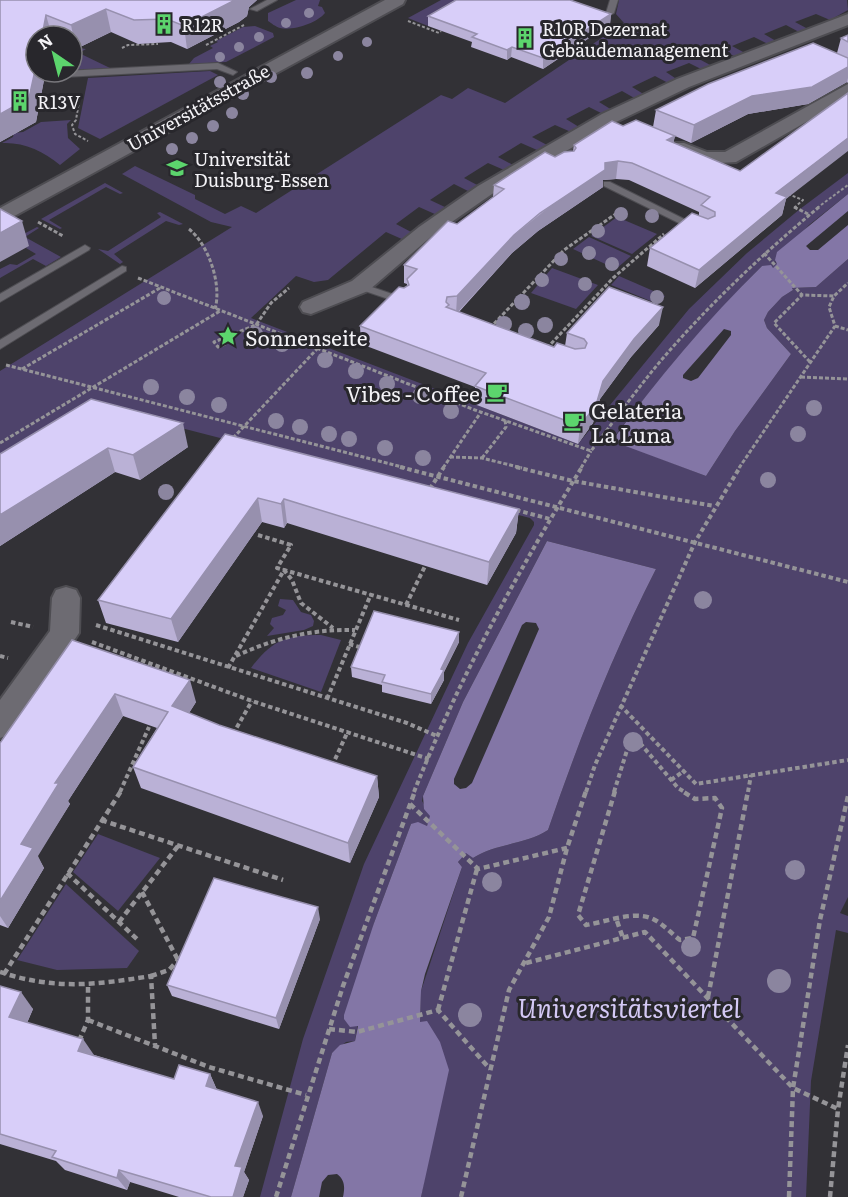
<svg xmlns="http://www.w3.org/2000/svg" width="848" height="1197" viewBox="0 0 848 1197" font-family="Literata,serif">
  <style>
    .green { fill: #4e436b }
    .water { fill: #8376a6; fill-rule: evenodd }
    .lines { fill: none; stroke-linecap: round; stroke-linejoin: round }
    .service-casing { stroke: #4e4d52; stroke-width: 2 }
    .minor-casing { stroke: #4e4d52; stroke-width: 4 }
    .path-far3 { stroke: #959498; stroke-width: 2; stroke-dasharray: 3 2; stroke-linecap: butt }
    .path-far2 { stroke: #959498; stroke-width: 3; stroke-dasharray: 4 2; stroke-linecap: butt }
    .path-far1 { stroke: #959498; stroke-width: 4; stroke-dasharray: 4.5 3; stroke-linecap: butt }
    .path { stroke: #959498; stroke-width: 4.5; stroke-dasharray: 6 4; stroke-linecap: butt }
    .service { fill: #6d6b72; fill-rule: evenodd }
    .minor { fill: #6d6b72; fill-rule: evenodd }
    .tree { fill: #8b859f }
    .wall { fill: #bab1d6 }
    .shaded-wall { fill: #9790ae }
    .building { fill: #d8cef9; stroke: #9790ae; stroke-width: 1.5 }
    .labels { text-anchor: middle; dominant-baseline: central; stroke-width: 6; stroke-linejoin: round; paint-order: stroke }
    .far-poi-label { font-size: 18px; fill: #f3f2f6; stroke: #28272c; text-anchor: start }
    .far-street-label { font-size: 18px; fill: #f3f2f6; stroke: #28272c }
    .poi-label { font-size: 21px; fill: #f3f2f6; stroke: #28272c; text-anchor: start }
    .near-park-label { font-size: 26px; font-style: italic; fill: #d4c9f5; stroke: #28272c }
  </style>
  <rect width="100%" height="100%" fill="#323136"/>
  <g class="green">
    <path d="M296,0h24l-2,6 4,1 3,6c-8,10 -32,18 -45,15 -4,-1 -9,-5 -12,-7v-8z"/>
    <path d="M441,0h16l10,3 -39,23 -20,-8z"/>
    <path d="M619,0h228l1,10 -18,10 -14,-6 -21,8 13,7 -9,3 -13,-7 -22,9 12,7 -8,3 -14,-7 -22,9 13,7 -9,4 -14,-7 -23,9 13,7 -9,4 -14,-7 -23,9 12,8 -8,4 -15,-8 -23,11 13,8 -9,4 -14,-8 -23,11 13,8 -9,4 -14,-7 -23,12 13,8 -8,5 -16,-7 -23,12 15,8 -10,5 -16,-7 -23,14 15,8 -9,5 -16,-7 -24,15 15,8 -9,6 -16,-8 -24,16 17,8 -10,7 -18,-8 -23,17 17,9 -9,7 -18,-8 -58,48 -14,2 -18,-6 -45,42 327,126 111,-135 58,-56 53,-44 48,-36v21l-39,31 -34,37 3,2 -5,4 -11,-2c-55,55 -103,112 -150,174l94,36 29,-45 56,-77 -24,-26 -3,-8 4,-8 14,-15 11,-7 -1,-2 24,-1 32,-28v638l-8,16 8,3v17l-12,-3 -25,151 -5,116h-385l4,-21 -5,-154 1,-31 41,-124 -4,-5 8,-10 7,6c23,-15 52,-13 75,-28 31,-90 65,-177 108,-261l-109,-28 -84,161 -40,94 -1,5 9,15 -4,10 -16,-2 -3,8 -34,91 -19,118 -9,1 -14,11 -41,144h-31l43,-158 61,-175 104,-221 66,-118v-3l-4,-4 -438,-113 -92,55v-89l232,-144 -21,-5 -89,-48 13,-8 60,29v4l30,15 16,-8 15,7 185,-118 11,4 16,-11 37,15 119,-80 -8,-9z"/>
    <path d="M255,26l18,7 1,4 -48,25 -37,2 5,-6 19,-10 -3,-2 8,-4 -2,-1 27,-14z"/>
    <path d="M72,47l14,2 -7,4 31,15 -38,2z"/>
    <path d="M210,71l8,4 -118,64 -22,-11 10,-50z"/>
    <path d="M71,120l-4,4 1,14 12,11 -20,16c-17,-14 -36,-23 -58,-22l11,-6 1,-4 9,-1 18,-10z"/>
    <path d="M105,183l18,10 -3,1 -14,-7 -57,33 13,8 -2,1 -19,-10z"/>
    <path d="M160,212l23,12 -4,1 -13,-4 -52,33 9,8 -3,2 -22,-15 10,2 53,-34 -4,-4z"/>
    <path d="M617,217l40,17 -25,20 -41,-18z"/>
    <path d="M37,227l2,1 -14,9 36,20 -15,9 -13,-7 -33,19v-9l10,-5 7,1 19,-11 -10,-6 3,-3 -13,-7z"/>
    <path d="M589,237l42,19 -15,13 -43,-20z"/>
    <path d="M552,268l46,17 -22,24 -45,-16z"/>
    <path d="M619,276l46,20 -7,8 -47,-19z"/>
    <path d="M280,599l13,1 8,12 10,3 3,6 -1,5 -9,4 -37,6 7,-8 -4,-4 2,-6 11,-3 3,-5 -8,-4z"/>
    <path d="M321,635l20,5 -20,52 -70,-24c21,-28 35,-33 70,-33z"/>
    <path d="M98,834l62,24 -42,53 -45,-39z"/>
    <path d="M66,884l73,67 -12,17 -70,2 -40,-10z"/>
  </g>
  <g class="water">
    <path d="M848,194v17l-42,35 4,4h8l30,-25v34l-32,28 -24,1 1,2 -11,7 -14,15 -4,8 3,8 24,26 -56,77 -29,45 -94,-35c46,-63 95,-121 150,-175l9,-1 2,3 4,-4 -2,-4 2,-8zM724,329l7,2v4l-33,43 -7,3 -8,-3v-3z"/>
    <path d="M547,541l109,28c-43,84 -77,171 -108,261 -23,15 -52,13 -75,28l-7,-5 -8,9 4,5 -37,107 -4,17 -1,31 7,-1 13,21 9,28 -28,127h-78c2,-10 2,-17 -6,-23l-9,1 -6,7 -3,15h-28l41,-144 8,-8 15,-4 3,-15 -8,1 -6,-8v-4l30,-92 34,-91 3,-8 7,-2 9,4 3,-10 -6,-7 -1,-13 40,-94zM526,622l10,1 3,6 -67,154 -6,5 -6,1 -6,-5v-5l68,-154z"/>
  </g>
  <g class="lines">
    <g class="service-casing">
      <g id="service">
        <path d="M267,0h10l-20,11 -7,-2z"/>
        <path d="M610,0h8l-4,13 -4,2 -4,-2z"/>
        <path d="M218,63l19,9 -4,3 -16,-6 -172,9 -4,-3 4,-3z"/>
        <path d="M604,182h6l92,46 -1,2h-8l-89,-44z"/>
        <path d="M85,245l5,3 -1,2 -89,52v-8z"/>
        <path d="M122,266l4,1v4l-126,78v-9z"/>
        <path d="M360,283l47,16 1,2 -5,3 -47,-16 -1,-2z"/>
      </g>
    </g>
    <g class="minor-casing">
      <g id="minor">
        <path d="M385,0h20l-2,4 -396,216 -7,2v-14z"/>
        <path d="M848,14v11l-159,62 -73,35 -124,72 -59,41 -65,56 -57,23 -8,-2 -3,-5 3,-5 49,-21 67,-54 59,-41 124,-72 75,-35z"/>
        <path d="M848,84v14l-112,64 -32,2 -34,-13 -3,-4 3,-4h14l23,9h18z"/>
        <path d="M66,587l10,3 4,8 -1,35 -68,101 -11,4v-38l50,-69 2,-33 4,-8z"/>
      </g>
    </g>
    <g class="path-far3">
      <path d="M408,21l31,12 2,-2"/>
      <path d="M206,45l38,-20"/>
      <path d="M122,48l6,-3 30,-1"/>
      <path d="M80,95l-4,25 -4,5 3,9 13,7"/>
      <path d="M788,194l15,6 -9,8"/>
      <path d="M817,208l31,-23"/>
    </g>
    <g class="path-far2">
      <path d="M794,207l14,7"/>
      <path d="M38,222l25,14"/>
      <path d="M189,229c20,16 33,56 26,80"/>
      <path d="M764,253l38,42"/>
      <path d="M138,278l337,132 116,41c26,-34 51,-69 79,-101 46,-52 96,-99 149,-143"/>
      <path d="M835,326l13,4"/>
      <path d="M490,328l74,-78 53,-37"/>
      <path d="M327,339l18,7"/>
      <path d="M225,344l-7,3 -4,-5 42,-17 15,-22 18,-15"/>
      <path d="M547,348l66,-70 51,-44"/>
      <path d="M810,362l-36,-39 28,-28 32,1"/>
      <path d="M6,365l400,103"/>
      <path d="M22,369l138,-81"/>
      <path d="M801,377l47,2"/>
      <path d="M233,438l84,-89"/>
      <path d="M0,443l220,-132"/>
      <path d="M450,457l32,1 40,10"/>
      <path d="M482,458l24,-31 -1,-7"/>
      <path d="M443,468l38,-56"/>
      <path d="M581,468l10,-17"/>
      <path d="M739,468l96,-142 -6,-19 5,-11 14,-13"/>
    </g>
    <g class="path-far1">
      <path d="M400,467l448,115"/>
      <path d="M516,467l57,14 141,25"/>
      <path d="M433,488l-2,-1 13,-20"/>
      <path d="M516,510l34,9"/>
      <path d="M258,535l33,10 -14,23 182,52"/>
      <path d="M406,605l21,-43"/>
      <path d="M11,622l22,5"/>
      <path d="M96,625l311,98 30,13"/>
      <path d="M92,642l160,59 177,58"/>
      <path d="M349,644l14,4"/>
      <path d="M0,656l8,2"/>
      <path d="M236,656c39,-18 76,-27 119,-26"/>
      <path d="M228,668l56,-98 8,10 9,23 32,25"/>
      <path d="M327,699l44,-105"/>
      <path d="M620,705l76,79 152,-24"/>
      <path d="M233,734l19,-33"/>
      <path d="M332,766l16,-35"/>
      <path d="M671,780l13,-9"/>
      <path d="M120,792l29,-65"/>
      <path d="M414,792c45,-114 104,-221 168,-325"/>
      <path d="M586,792l9,-27 100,-223 45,-75"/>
      <path d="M614,792l14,-45 12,-4 38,45 7,4"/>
      <path d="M748,792l3,-17"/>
    </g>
    <g class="path">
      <path d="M615,791l-37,124 8,10c20,-3 48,-15 67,-6 10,5 18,14 27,21l13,-2 29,-130 -7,-10 -20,1 -13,-8"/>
      <path d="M410,804l68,65 89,-21"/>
      <path d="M101,820l182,60"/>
      <path d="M67,873l71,67"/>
      <path d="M142,892l36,68"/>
      <path d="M617,921l6,17"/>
      <path d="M119,922l59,-76"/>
      <path d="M526,963l119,-31 148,156 45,21"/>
      <path d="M0,972c54,18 96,13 151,4l4,69"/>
      <path d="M4,974l117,-183"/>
      <path d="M151,976l18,-6 9,-10"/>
      <path d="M708,997l40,-206"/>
      <path d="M438,1010l39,-141"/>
      <path d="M88,1020l121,47 97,28"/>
      <path d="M329,1029l28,3 81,-22 52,59"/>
      <path d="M79,1041l9,-21v-33"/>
      <path d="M276,1197l67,-211 72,-195"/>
      <path d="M461,1197l48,-207 40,-73 18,-69 19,-57"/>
      <path d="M789,1197l4,-109 27,-168 28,-124"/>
      <path d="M830,1197l8,-88 10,-64"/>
    </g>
    <use href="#service" class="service"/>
    <use href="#minor" class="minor"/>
  </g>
  <g class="tree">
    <circle cx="309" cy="13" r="5"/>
    <circle cx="286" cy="23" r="5"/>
    <circle cx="259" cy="37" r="5"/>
    <circle cx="367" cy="42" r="5"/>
    <circle cx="239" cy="47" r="5"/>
    <circle cx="338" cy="56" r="5"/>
    <circle cx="220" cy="57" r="5"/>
    <circle cx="307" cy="73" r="6"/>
    <circle cx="271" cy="77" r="6"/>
    <circle cx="220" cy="82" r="6"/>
    <circle cx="243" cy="94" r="6"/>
    <circle cx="232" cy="113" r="6"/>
    <circle cx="213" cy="126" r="6"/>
    <circle cx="192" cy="138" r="6"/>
    <circle cx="172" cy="149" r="6"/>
    <circle cx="621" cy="214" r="7"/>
    <circle cx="652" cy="216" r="7"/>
    <circle cx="598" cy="231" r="7"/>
    <circle cx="589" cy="253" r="7"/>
    <circle cx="561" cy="259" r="7"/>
    <circle cx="612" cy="264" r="7"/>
    <circle cx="542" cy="280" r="7"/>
    <circle cx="585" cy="284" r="7"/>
    <circle cx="657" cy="297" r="7"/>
    <circle cx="164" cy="298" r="7"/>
    <circle cx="522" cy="302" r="8"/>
    <circle cx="504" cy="324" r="8"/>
    <circle cx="545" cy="325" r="8"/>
    <circle cx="526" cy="331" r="8"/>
    <circle cx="255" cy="334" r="8"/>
    <circle cx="282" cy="344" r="8"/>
    <circle cx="325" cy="360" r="8"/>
    <circle cx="356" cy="371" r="8"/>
    <circle cx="387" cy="384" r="8"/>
    <circle cx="151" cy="387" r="8"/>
    <circle cx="420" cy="396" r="8"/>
    <circle cx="187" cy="397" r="8"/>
    <circle cx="219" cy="405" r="8"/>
    <circle cx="814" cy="408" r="8"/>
    <circle cx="451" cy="411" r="8"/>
    <circle cx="276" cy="421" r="8"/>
    <circle cx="300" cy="427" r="8"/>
    <circle cx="329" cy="434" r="8"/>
    <circle cx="798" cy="434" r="8"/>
    <circle cx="349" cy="439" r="8"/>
    <circle cx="385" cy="448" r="8"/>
    <circle cx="423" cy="458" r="8"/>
    <circle cx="768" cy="480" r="8"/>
    <circle cx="166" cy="492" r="8"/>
    <circle cx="703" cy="600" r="9"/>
    <circle cx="633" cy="742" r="10"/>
    <circle cx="795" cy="870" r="10"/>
    <circle cx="492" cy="882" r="10"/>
    <circle cx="691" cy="947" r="10"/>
    <circle cx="779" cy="981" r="12"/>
    <circle cx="470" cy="1015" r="12"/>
  </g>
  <g class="wall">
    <path d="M0,0h257l-8,7 -2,9 -8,6 -52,27 -16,-7 -33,2 -27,-12 -35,17 -4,-2v-11h-36l8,44 -8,42 -36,20z"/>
    <path d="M611,14l-1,10 -67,45 -32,-12 -4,3 -36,-13 1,-5 -44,-16v-10z"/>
    <path d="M848,35v48l-1,-1 -39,22 -60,10 -57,29 -16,-7 -2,7 113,56 -4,16 -87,73 -48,-22 3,-18 49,-33v-3l-70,-32 -13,-1 -13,1v7l-65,44 -26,22 -53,59 95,35 11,-1 2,-13 92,-8 -28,32 -31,42 -7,24 -15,21 -104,-40 1,-17 -114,-43 -1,-18 47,-40v-2l-3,-1v-18l89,-68 1,-12 61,-28 18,-6 1,-6 49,-19 30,1 3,-17 181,-57 4,-15z"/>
    <path d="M91,399l97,48 -48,33 -25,-8 -115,74v-92z"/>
    <path d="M225,434l294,75 -3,24 -29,52 -200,-62 -3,5 -22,-6 -84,120 -72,-19 -8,-23z"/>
    <path d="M459,632v10l-15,30v8l-13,24 -49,-12v-7l-30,-8 -1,-10z"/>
    <path d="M72,640l124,62 -7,11 30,12 158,51 2,21 -29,66 -209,-75 -8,-21 24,-39 -34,-12 -55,85 2,3 -33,52 7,12 -36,60 -8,-3v-182z"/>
    <path d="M320,919l-41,110 -107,-33 -5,-11z"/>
    <path d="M0,986l33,23 -6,14 67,32 80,24 36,-5 7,16 46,26 -19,56 5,8 -6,17h-64l-49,-15 -3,8 -62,-20 -9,-9 -56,-17z"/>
  </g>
  <g class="shaded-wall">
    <path d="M235,0h22l-8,7 -2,9 -8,6 -52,27 -3,-23z"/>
    <path d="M106,9l5,23 -35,17 -5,-24z"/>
    <path d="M611,14l-1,10 -67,45v-11z"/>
    <path d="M46,15l6,21h-10z"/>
    <path d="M512,47l-1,10 -4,3v-10z"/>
    <path d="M36,66v6h7l-1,1 2,7 -8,42 -36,20v-28z"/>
    <path d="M848,67v11l-1,4 -39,22 -60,10 -57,29 3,-18 58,-29z"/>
    <path d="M675,136l-4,18 -4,-14z"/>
    <path d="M848,138v13l-62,48 -4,16 -87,73 4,-18 77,-77z"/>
    <path d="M618,161l-2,18 -13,1v7l-65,44 -26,22 -56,61 1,-18 57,-61 91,-72z"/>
    <path d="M22,221l7,25 -29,16v-29z"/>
    <path d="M663,307l-4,18 -28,32 -31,42 -7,24 -15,21 2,-18 23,-45 31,-42z"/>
    <path d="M183,423l5,24 -48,33 -7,-25z"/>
    <path d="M108,448l7,24 -115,74v-31z"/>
    <path d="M258,498l4,24 -84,120 -7,-23z"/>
    <path d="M284,499l3,24 -3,5 -3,-24z"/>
    <path d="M519,509l-3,24 -29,52 2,-23z"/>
    <path d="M459,632v10l-15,30v8l-13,24v-10l10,-25z"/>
    <path d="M190,680l6,22 -17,27 -7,-23z"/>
    <path d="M115,694l8,22 -55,85 2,3 -32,52 6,12 -36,60 -8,-12v-15l21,-57 34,-61z"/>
    <path d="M377,776l2,21 -29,66 -2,-20z"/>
    <path d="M318,907l2,12 -41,110 -3,-11z"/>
    <path d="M21,992l12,17 -11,25 -13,-17z"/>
    <path d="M83,1039l11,16 -16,-4z"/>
    <path d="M210,1074l7,16 -11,-4z"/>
    <path d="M258,1102l5,14 -19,56 5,8 -6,17h-10l2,-31z"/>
    <path d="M119,1170l11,12 -3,8 -10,-12z"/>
  </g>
  <g class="building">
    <path d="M0,0h235l-51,26 -17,-7 -33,1 -28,-11 -35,16 -25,-10 -4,21h-6v13l-3,2 3,4v11l-7,32 -29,16z"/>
    <path d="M456,0h114l41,14 -68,44 -31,-11 -5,3 -35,-13 5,-3 -49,-18z"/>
    <path d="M848,35v7l-7,-4z"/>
    <path d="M813,43l35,15v9l-36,20 -60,9 -58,29 -38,-15 52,-26z"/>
    <path d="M848,93v45l-72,55 11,4 -88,73 -49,-22 42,-35 16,6 7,-3v-4l-14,-7 9,-8 -78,-34 -14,-2 -13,2v7l-65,43 -26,22 -57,61 -10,1 -1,5 3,3 -3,2 108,40 3,-4 18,6 10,-1 2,-5 -3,-4 -17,-6 42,-46 54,20 -29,32 -31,42 -7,24 -16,21 -105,-40 11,-13 -126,-47 39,-39 5,1 5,-3 -2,-6 10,-10 -13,-4 44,-44 9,3 47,-35 -10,-4 51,-33 10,5 9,-5 10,-1 2,-3 -2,-3 38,-24 11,5 13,-6 39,16 -8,4 73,31z"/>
    <path d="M0,209l22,12 -22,12z"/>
    <path d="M91,399l92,24 -50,32 -25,-7 -108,67v-61z"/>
    <path d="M225,434l294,75 -30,53 -205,-63 -3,5 -23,-6 -87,121 -73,-19z"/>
    <path d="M374,611l85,21 -18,37 3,1 -13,24 -49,-12 3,-7 -34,-8z"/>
    <path d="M72,640l118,40 -18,26 47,19 158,51 -29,67 -215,-76 35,-55 -53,-18 -60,89h4l-38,61 12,4 -33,53v-158z"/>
    <path d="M214,878l104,29 -42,111 -109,-33z"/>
    <path d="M0,986l21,6 -12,25 74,22 -5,12 96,28 5,-14 31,9 -4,12 52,16 -23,64 7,1 -9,30h-22l-92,-27 -2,8 -65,-21 4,-6 -56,-17z"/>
  </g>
  <defs>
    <g id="building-bare" transform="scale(1.62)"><path d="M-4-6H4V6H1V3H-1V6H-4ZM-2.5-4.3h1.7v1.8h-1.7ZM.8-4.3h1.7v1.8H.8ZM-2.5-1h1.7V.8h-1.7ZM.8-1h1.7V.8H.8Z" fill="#5cd56d" stroke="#28272c" stroke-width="2.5" paint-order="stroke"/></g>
    <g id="university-bare" transform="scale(1.62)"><path d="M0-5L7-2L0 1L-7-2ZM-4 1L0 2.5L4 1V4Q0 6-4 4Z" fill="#5cd56d" stroke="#28272c" stroke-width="2.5" paint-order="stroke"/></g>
    <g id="sight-bare" transform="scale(1.62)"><path d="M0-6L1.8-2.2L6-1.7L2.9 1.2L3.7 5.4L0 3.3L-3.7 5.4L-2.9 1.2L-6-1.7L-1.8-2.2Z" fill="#5cd56d" stroke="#28272c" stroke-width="2.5" paint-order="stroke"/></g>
    <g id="cafe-bare" transform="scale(1.62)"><path d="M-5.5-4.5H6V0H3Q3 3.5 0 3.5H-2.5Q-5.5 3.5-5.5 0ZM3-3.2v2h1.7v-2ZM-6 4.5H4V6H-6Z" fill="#5cd56d" stroke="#28272c" stroke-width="2.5" paint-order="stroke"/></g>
  </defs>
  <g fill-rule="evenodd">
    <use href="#building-bare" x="164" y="24"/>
    <use href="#building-bare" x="525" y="38"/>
    <use href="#building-bare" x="20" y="101"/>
    <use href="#university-bare" x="177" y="168"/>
    <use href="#sight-bare" x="228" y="336"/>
    <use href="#cafe-bare" x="497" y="392"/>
    <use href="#cafe-bare" x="574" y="421"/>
  </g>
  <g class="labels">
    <g class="far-poi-label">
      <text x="181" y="24">R12R</text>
      <text x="542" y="28">R10R Dezernat<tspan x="542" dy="21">Gebäudemanagement</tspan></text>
      <text x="37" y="101">R13V</text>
      <text x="194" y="158">Universität<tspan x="194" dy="21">Duisburg-Essen</tspan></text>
    </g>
    <g class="far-street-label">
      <text transform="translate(198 107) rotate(-29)">Universitätsstraße</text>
    </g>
    <g class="poi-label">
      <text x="245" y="336">Sonnenseite</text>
      <text x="480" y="392" text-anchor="end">Vibes - Coffee</text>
      <text x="591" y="409">Gelateria<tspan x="591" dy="24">La Luna</tspan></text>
    </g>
    <g class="near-park-label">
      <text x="629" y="1006">Universitätsviertel</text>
    </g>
  </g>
  <g transform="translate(54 54) rotate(325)"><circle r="28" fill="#28272c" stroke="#79787d" stroke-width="1.5"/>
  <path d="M0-4.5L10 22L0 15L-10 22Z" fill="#5cd56d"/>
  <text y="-9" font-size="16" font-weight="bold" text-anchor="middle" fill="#f3f2f6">N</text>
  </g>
</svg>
